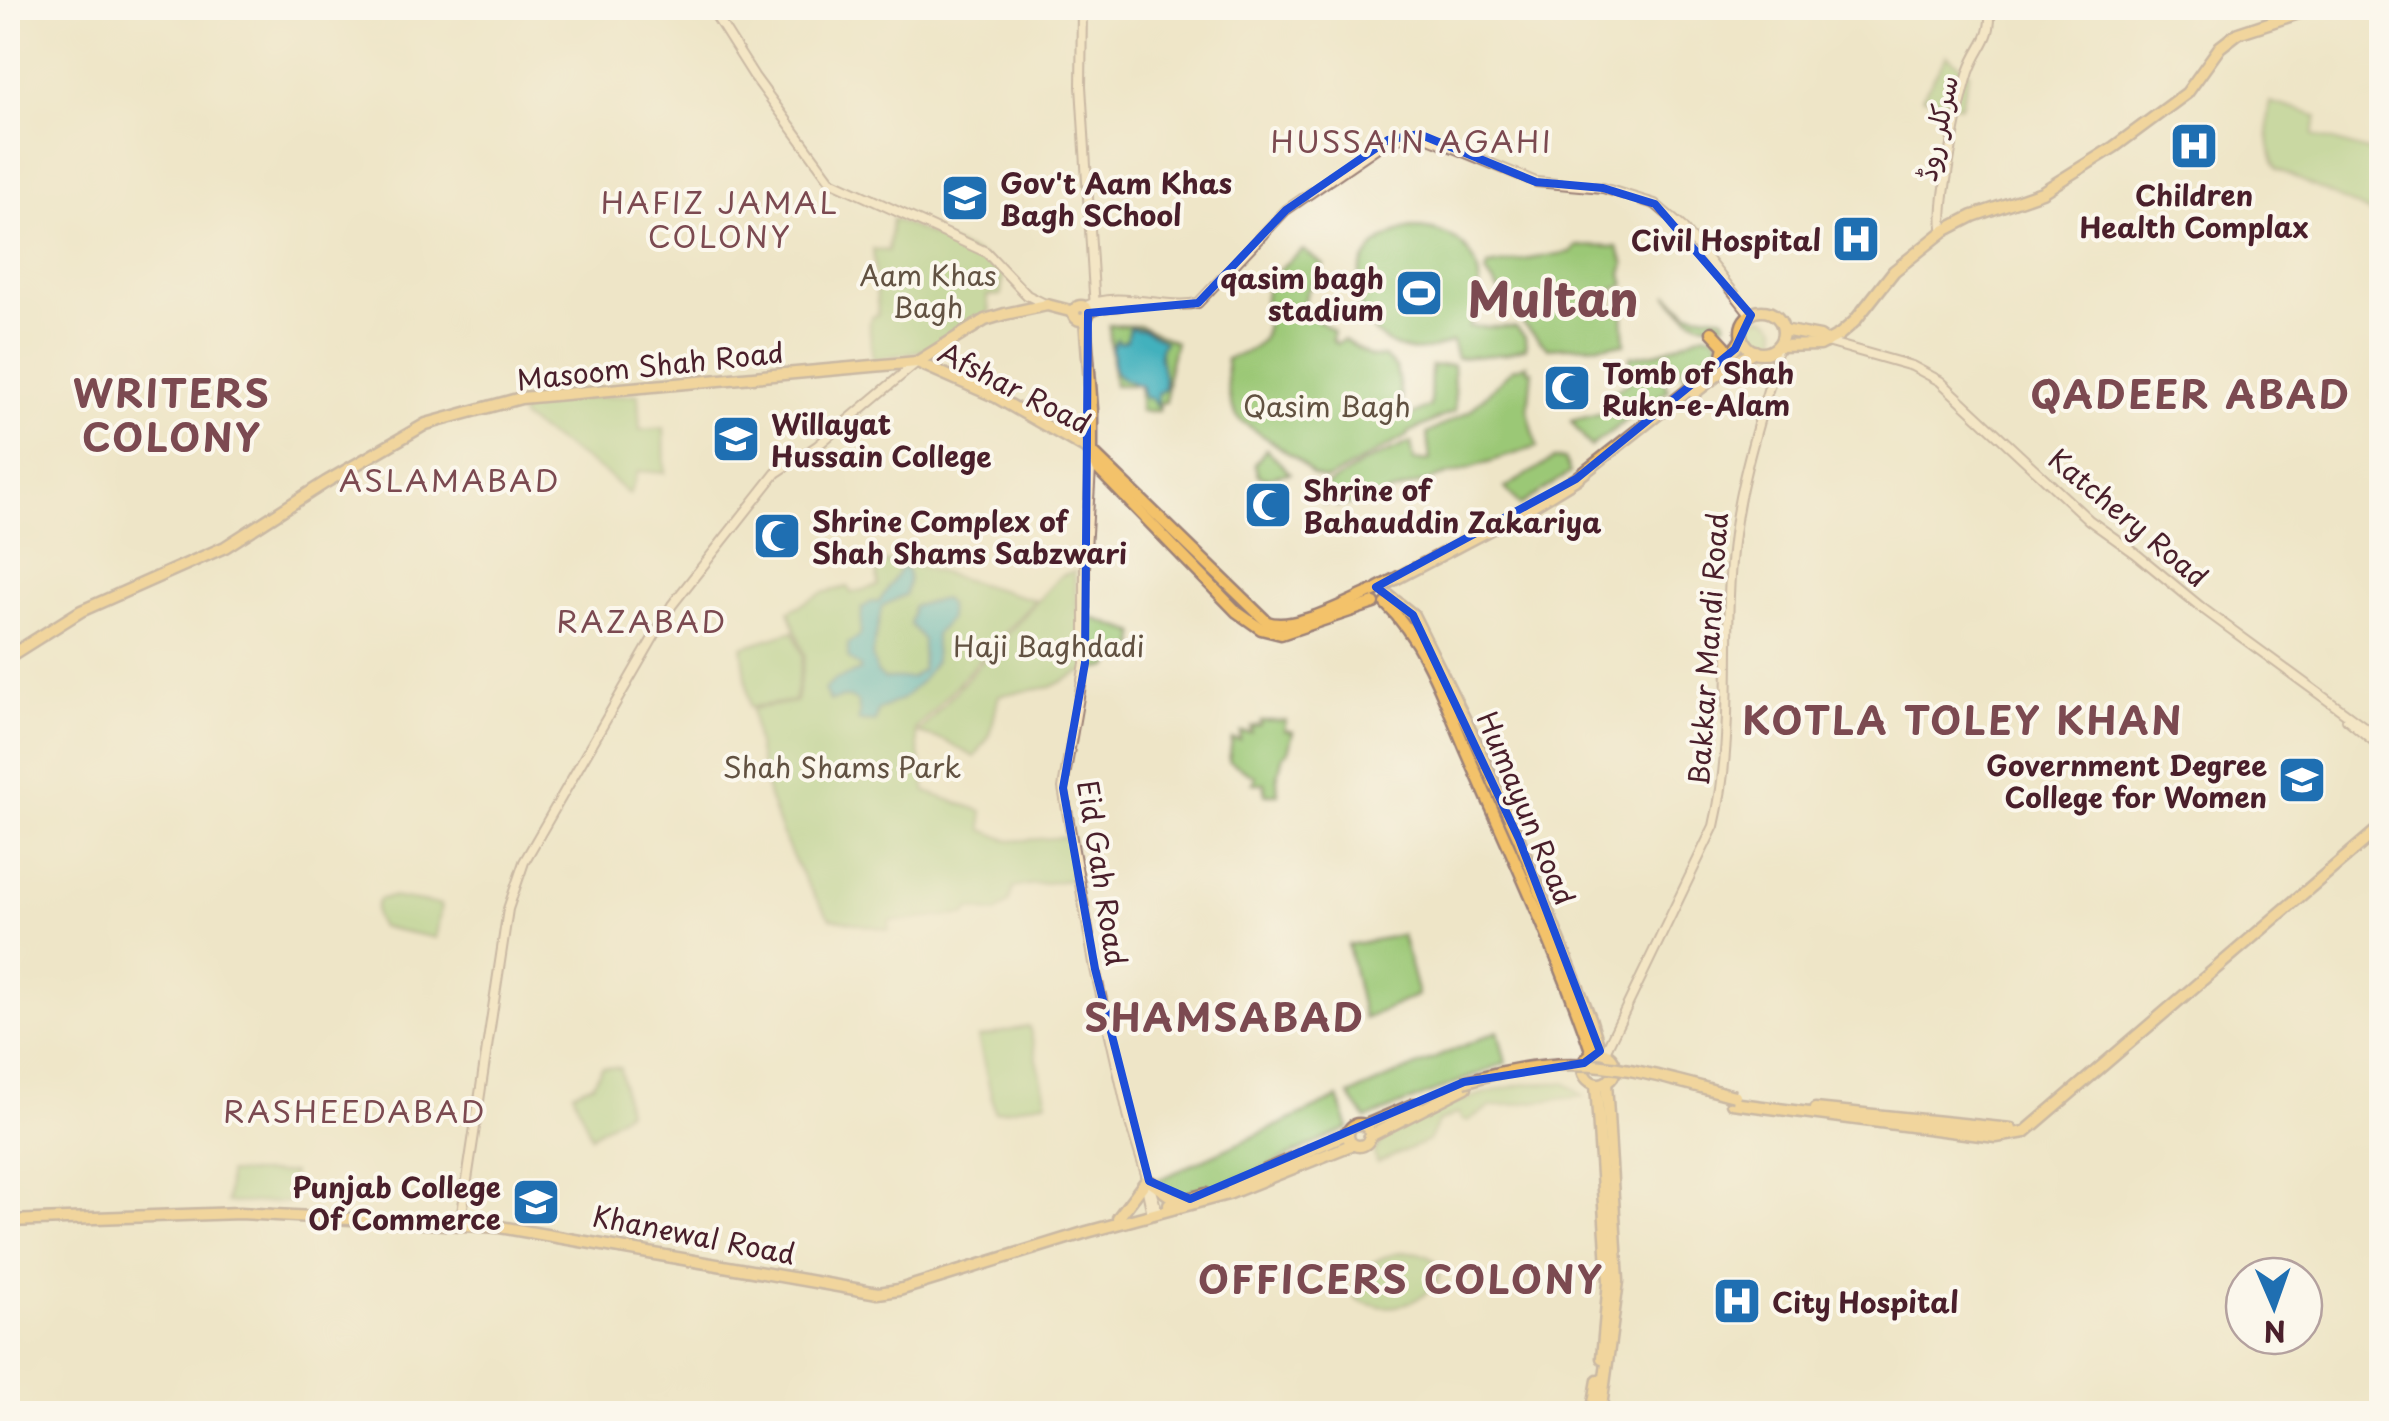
<svg xmlns="http://www.w3.org/2000/svg" width="2389" height="1421" viewBox="0 0 2389 1421" font-family="'Playpen Sans','Playpen Sans Arabic',sans-serif">
  <style>
    .green { fill: #9bc876; stroke: #727450; stroke-width: 2.5 }
    .water { fill: #42b1bd; stroke: #466874; stroke-width: 2.5 }
    .lines { fill: none; stroke-linecap: round; stroke-linejoin: round }
    .secondary-casing { stroke: #9c8279; stroke-width: 12 }
    .primary-casing { stroke: #9c8279; stroke-width: 15 }
    .secondary { stroke: #fae7c3; stroke-width: 8 }
    .primary { stroke: #f3c26a; stroke-width: 10 }
    .primary-bridge-casing { stroke: #9c8279; stroke-width: 15; stroke-linecap: butt }
    .primary-bridge { stroke: #f3c26a; stroke-width: 10 }
    .marked { fill: none; stroke: #1d4ed8; stroke-width: 8; stroke-linejoin: round }
    .labels { text-anchor: middle; dominant-baseline: central; stroke-width: 8; stroke-linejoin: round; paint-order: stroke }
    .street-label { font-size: 28px; fill: #4a1f2b; stroke: #fbf7ec }
    .poi-label { font-size: 28px; font-weight: bold; fill: #4a1f2b; stroke: #fbf7ec; text-anchor: start }
    .park-label { font-size: 28px; fill: #625242; stroke: #fbf7ec }
    .neighbourhood-label { font-size: 30px; letter-spacing: 2.5px; fill: #7c4a51; stroke: #fbf7ec }
    .district-label { font-size: 38px; font-weight: bold; letter-spacing: 2.5px; fill: #7c4a51; stroke: #fbf7ec }
    .town-label { font-size: 48px; font-weight: bold; fill: #7c4a51; stroke: #fbf7ec }
  </style>
  <rect width="100%" height="100%" fill="#fbf7ec"/>
  <filter id="ink" filterUnits="userSpaceOnUse"><feTurbulence type="fractalNoise" baseFrequency=".01" numOctaves="2"/><feDisplacementMap in="SourceGraphic" scale="20" xChannelSelector="R" yChannelSelector="G"/><feConvolveMatrix kernelMatrix="1 2 1 2 8 2 1 2 1" color-interpolation-filters="sRGB"/></filter>
  <filter id="wash" filterUnits="userSpaceOnUse"><feTurbulence type="fractalNoise" baseFrequency=".0048" numOctaves="4" result="noise"/><feDisplacementMap in="SourceGraphic" scale="40" xChannelSelector="R" yChannelSelector="G"/><feGaussianBlur stdDeviation="2.25" result="paint"/><feColorMatrix in="noise" values="0 0 0 0 0 0 0 0 0 0 0 0 0 0 0 0 0 1.4 0 .05"/><feComposite in="paint" operator="in"/></filter>
  <g filter="url(#wash)">
    <rect width="100%" height="100%" fill="#eee5c7"/>
    <g class="green">
      <path d="M1947,55l22,17 -8,34 -39,-9z"/>
      <path d="M2270,102l48,14 -5,19 68,20v63l-104,-49c-8,-15 -12,-51 -7,-67z"/>
      <path d="M892,219l87,36 24,18 -2,22 -14,1 3,18 -56,34 -61,12 -4,-36 3,-7 6,-2 -5,-66 15,2z"/>
      <path d="M1412,228c60,0 83,48 57,99h47l9,10 1,11 -19,6 -50,4 -5,-17c-87,46 -140,-90 -40,-113z"/>
      <path d="M1577,246l40,1 8,17 -3,10 3,11 -13,4 1,24h10l2,31 -77,4 -25,-24 -1,-13h-8l-28,-38 2,-7 82,-14z"/>
      <path d="M1303,250l21,15 -17,27 -5,18 32,21 -2,9 4,4 8,-4 27,17h13l12,11 9,51 25,-13 1,-40 22,-1 2,46 -47,22 -1,3 -81,44 -13,-5 -16,-16 -57,-39c-14,-17 -13,-39 -14,-61 68,-18 23,-46 46,-82 7,-10 22,-19 31,-27z"/>
      <path d="M1667,294l21,18 36,5 2,6c-28,7 -42,-9 -59,-29z"/>
      <circle cx="1762" cy="332" r="15"/>
      <path d="M1109,325l31,1 35,16 -7,30 -2,30 -6,1 -1,8h-19v-26h-26z"/>
      <path d="M1704,333l12,3 7,18 -37,28 -5,-16 -15,4 -3,8 5,12 -78,57 -19,-26 35,-9 -3,-15 26,-15 1,-25 30,-5z"/>
      <path d="M1527,364v6h5l-4,41 9,36 -180,56 -21,3 -2,-7 -10,5 -5,-14 44,-27 48,-21 3,19 16,-1 -3,-26 44,-24 41,-41z"/>
      <path d="M638,394l2,36 24,-2 1,45 -27,-2 -9,24 -24,-22 -84,-55v-15z"/>
      <path d="M1266,449l24,24 -25,5 -7,-3 -3,-11z"/>
      <path d="M1553,459h11l6,14 -50,32 -15,-17z"/>
      <path d="M876,562l30,1 129,37 -120,130 11,62 56,19 1,19 27,11 59,-4 8,42 -63,8 -6,16 -12,10 -26,-4 -4,6c-27,0 -49,6 -76,6l-1,9 -59,-12c-46,-61 -71,-134 -78,-209l44,-7 9,-46 -16,-45 33,-18 26,-6 3,6 27,-7z"/>
      <path d="M1074,571l4,42 58,20 -1,21 -19,2 -7,11 -30,6 -28,14 -52,8 -9,40 -15,22 -32,-17 -25,-7 142,-157z"/>
      <path d="M793,631l10,25 -9,45 -44,6 -8,-60z"/>
      <path d="M1261,721h25l-2,9 9,2 -5,20 -5,3 -6,24 1,15h-13v-11h-12l2,-7 -26,-15 3,-22 8,1 1,-8h10v-5l9,-2z"/>
      <path d="M392,897l49,8 -5,33 -55,-11c-7,-9 -8,-18 -2,-28z"/>
      <path d="M1402,935l16,60 -54,24 -16,-74z"/>
      <path d="M1029,1026l18,75 -52,11 -17,-74z"/>
      <path d="M1498,1031l8,32 -140,56 -17,-24z"/>
      <path d="M602,1067l18,1 7,43 -36,25 -18,-44 20,-8z"/>
      <path d="M1566,1083l17,13 -92,11 -24,14 -5,-1 -4,-7 -20,9 -10,19 -51,22 -3,-10c16,-33 109,-61 145,-68 15,-3 32,-2 47,-2z"/>
      <path d="M1338,1098l11,30 -94,44 -77,28 -22,-19z"/>
      <path d="M228,1173h64l-2,29 -63,1z"/>
      <path d="M1414,1252c63,13 -6,78 -59,46l-2,-9c9,-27 34,-37 61,-37z"/>
    </g>
    <g class="water">
      <path d="M1129,328l15,2 20,11c-11,13 3,30 0,48l-7,5v12l-7,-8h-6l-3,-12c-26,-10 -28,-9 -29,-39l5,-8 2,4 8,-3z"/>
      <path d="M901,568l6,1 2,11 -4,15 -23,11 -10,49 5,18 7,6 27,-1 11,-8 1,-30 -13,-16 3,-18 30,-7 5,5 1,15 -14,16v26l-13,19 -18,18 -26,12 -3,12 -17,-1 2,-7 -3,-13 -8,-4 -19,4 -6,-11 11,-10 25,-9v-4l-12,-9v-14l12,-8 2,-28 9,-6h8z"/>
    </g>
  </g>
  <g filter="url(#ink)">
    <g class="lines">
      <g class="secondary-casing">
        <g id="secondary">
          <path d="M711,8l43,68 77,105 155,71 41,43 20,10"/>
          <path d="M1082,8l-1,78 14,223"/>
          <path d="M1944,231c-8,-20 17,-134 25,-159 10,-29 23,-30 21,-64"/>
          <path d="M1084,307c35,-18 78,3 114,-4l88,-93 102,-70 31,-6 117,48 67,6 52,16 26,22 70,89"/>
          <path d="M1088,313l11,-5 22,-2"/>
          <path d="M1827,342l85,24 28,15 149,139 46,33 67,55 180,132"/>
          <path d="M1092,452l-7,114v97l-22,125 32,181 35,154 28,90"/>
          <path d="M2347,719l35,29"/>
          <path d="M1605,1052l109,-226c23,-97 7,-195 20,-292 5,-41 16,-81 27,-120 6,-23 15,-44 16,-67"/>
          <path d="M1146,1186l6,28"/>
          <path d="M462,1213l46,-304 16,-47 148,-257 104,-132 41,-27 99,-83"/>
        </g>
      </g>
      <g class="primary-casing">
        <g id="primary">
          <circle cx="1081" cy="313" r="7"/>
          <circle cx="1762" cy="332" r="21"/>
          <path d="M1085,319l7,90v43l6,17 139,143 24,17 20,5 93,-31"/>
          <path d="M1783,330l37,7 7,5"/>
          <path d="M1712,332l13,14 -3,14"/>
          <path d="M1778,346l42,-1 19,-10 15,-13 40,-51 50,-40 29,-15 69,-24 72,-45 73,-54 33,-46 18,-14 76,-25"/>
          <path d="M917,362l79,35 96,55 175,170c28,10 81,-21 109,-32"/>
          <path d="M1694,393l38,-29 23,-13"/>
          <path d="M1378,588l139,-73 59,-36 115,-91 44,-39 7,-11"/>
          <path d="M1389,596l24,19 58,117 48,107 71,179 10,33"/>
          <path d="M1386,604c39,38 59,97 80,146 44,101 91,199 126,303"/>
          <path d="M8,657l73,-46 144,-64 101,-65 100,-58 95,-26 396,-36 68,-42 20,-6 42,-9 27,7"/>
          <circle cx="1599" cy="1068" r="16"/>
          <path d="M1596,1084l13,197 -7,77"/>
          <path d="M1732,1103l264,34 29,-5 357,-306"/>
          <path d="M1815,1109l196,20"/>
          <circle cx="1359" cy="1135" r="11"/>
          <path d="M1366,1125l49,-21"/>
          <path d="M1370,1136l96,-49"/>
          <path d="M1149,1181l24,17 9,2"/>
          <path d="M1231,1186l115,-52"/>
          <path d="M1169,1204l37,-10"/>
          <path d="M1118,1218l28,-37"/>
          <path d="M8,1221l232,-8 260,14 378,66 21,-3 188,-58 141,-38 123,-49"/>
          <path d="M1592,1414l6,-34"/>
          <path d="M1600,1414l18,-133 -12,-199"/>
        </g>
      </g>
      <use href="#secondary" class="secondary"/>
      <use href="#primary" class="primary"/>
      <g class="primary-bridge-casing">
        <path id="primary-bridge" d="M1464,1082c111,-34 163,-14 271,14"/>
      </g>
      <use href="#primary-bridge" class="primary-bridge"/>
    </g>
  </g>
  <path d="M0 0H2389V1421H0ZM1419,134l117,48 67,6 52,16 96,111 -16,34 -159,130 -200,108 37,28 106,224 81,212 -16,12 -120,19 -274,117 -41,-18 -54,-212 -32,-181 22,-125 3,-350 110,-10 88,-93 102,-70z" fill="#eee5c7" fill-opacity=".55" fill-rule="evenodd"/>
  <path class="marked" d="M1419,134l117,48 67,6 52,16 96,111 -16,34 -159,130 -200,108 37,28 106,224 81,212 -16,12 -120,19 -274,117 -41,-18 -54,-212 -32,-181 22,-125 3,-350 110,-10 88,-93 102,-70z"/>
  <defs>
    <g id="hospital-square" transform="scale(2.5)"><rect x="-9" y="-9" width="18" height="18" rx="4" fill="#1f6fb2" stroke="#fbf7ec"/><path d="M-5-5h3v3.5h4V-5h3V5h-3V1.5h-4V5h-3Z" fill="#fff"/></g>
    <g id="university-square" transform="scale(2.5)"><rect x="-9" y="-9" width="18" height="18" rx="4" fill="#1f6fb2" stroke="#fbf7ec"/><path d="M0-5L7-2L0 1L-7-2ZM-4 1L0 2.5L4 1V4Q0 6-4 4Z" fill="#fff"/></g>
    <g id="stadium-square" transform="scale(2.5)"><rect x="-9" y="-9" width="18" height="18" rx="4" fill="#1f6fb2" stroke="#fbf7ec"/><path d="M0-5a6.5 5 0 1 0 0 10a6.5 5 0 1 0 0-10ZM-3.5-1.8h7v3.6h-7Z" fill="#fff"/></g>
    <g id="mosque-square" transform="scale(2.5)"><rect x="-9" y="-9" width="18" height="18" rx="4" fill="#1f6fb2" stroke="#fbf7ec"/><path d="M3.5-4.9A6 6 0 1 0 3.5 4.9A5 5 0 1 1 3.5-4.9Z" fill="#fff"/></g>
  </defs>
  <g fill-rule="evenodd">
    <use href="#hospital-square" x="2194" y="146"/>
    <use href="#university-square" x="965" y="198"/>
    <use href="#hospital-square" x="1856" y="239"/>
    <use href="#stadium-square" x="1419" y="293"/>
    <use href="#mosque-square" x="1567" y="388"/>
    <use href="#university-square" x="736" y="439"/>
    <use href="#mosque-square" x="1268" y="505"/>
    <use href="#mosque-square" x="777" y="536"/>
    <use href="#university-square" x="2302" y="780"/>
    <use href="#university-square" x="536" y="1202"/>
    <use href="#hospital-square" x="1737" y="1301"/>
  </g>
  <g class="labels">
    <g class="street-label">
      <text transform="translate(1936 128) rotate(-78)">سرکلر روڈ</text>
      <text transform="translate(650 365) rotate(-6)">Masoom Shah Road</text>
      <text transform="translate(1015 387) rotate(27)">Afshar Road</text>
      <text transform="translate(2129 517) rotate(40)">Katchery Road</text>
      <text transform="translate(1707 649) rotate(-86)">Bakkar Mandi Road</text>
      <text transform="translate(1527 808) rotate(67)">Humayun Road</text>
      <text transform="translate(1103 873) rotate(81)">Eid Gah Road</text>
      <text transform="translate(694 1234) rotate(11)">Khanewal Road</text>
    </g>
    <g class="poi-label">
      <text x="1000" y="182">Gov't Aam Khas<tspan x="1000" dy="32">Bagh SChool</tspan></text>
      <text x="2194" y="194" text-anchor="middle">Children<tspan x="2194" dy="32">Health Complax</tspan></text>
      <text x="1821" y="239" text-anchor="end">Civil Hospital</text>
      <text x="1384" y="277" text-anchor="end">qasim bagh<tspan x="1384" dy="32">stadium</tspan></text>
      <text x="1602" y="372">Tomb of Shah<tspan x="1602" dy="32">Rukn-e-Alam</tspan></text>
      <text x="771" y="423">Willayat<tspan x="771" dy="32">Hussain College</tspan></text>
      <text x="1303" y="489">Shrine of<tspan x="1303" dy="32">Bahauddin Zakariya</tspan></text>
      <text x="812" y="520">Shrine Complex of<tspan x="812" dy="32">Shah Shams Sabzwari</tspan></text>
      <text x="2267" y="764" text-anchor="end">Government Degree<tspan x="2267" dy="32">College for Women</tspan></text>
      <text x="501" y="1186" text-anchor="end">Punjab College<tspan x="501" dy="32">Of Commerce</tspan></text>
      <text x="1772" y="1301">City Hospital</text>
    </g>
    <g class="park-label">
      <text x="928" y="274">Aam Khas<tspan x="928" dy="32">Bagh</tspan></text>
      <text x="1327" y="405">Qasim Bagh</text>
      <text x="1049" y="645">Haji Baghdadi</text>
      <text x="842" y="766">Shah Shams Park</text>
    </g>
    <g class="neighbourhood-label">
      <text x="1412" y="140">HUSSAIN AGAHI</text>
      <text x="720" y="201">HAFIZ JAMAL<tspan x="720" dy="34">COLONY</tspan></text>
      <text x="450" y="479">ASLAMABAD</text>
      <text x="642" y="620">RAZABAD</text>
      <text x="355" y="1110">RASHEEDABAD</text>
    </g>
    <g class="district-label">
      <text x="172" y="392">WRITERS<tspan x="172" dy="44">COLONY</tspan></text>
      <text x="2191" y="393">QADEER ABAD</text>
      <text x="1963" y="719">KOTLA TOLEY KHAN</text>
      <text x="1225" y="1016">SHAMSABAD</text>
      <text x="1401" y="1278">OFFICERS COLONY</text>
    </g>
    <g class="town-label">
      <text x="1553" y="297">Multan</text>
    </g>
  </g>
  <rect width="2389" height="1421" fill="none" stroke="#fbf7ec" stroke-width="40"/>
  <g transform="translate(2274 1306) rotate(178)"><circle r="48" fill="#fbf7ec" stroke="#b4a19f" stroke-width="2.5"/>
  <path d="M0-8L18 38L0 25L-18 38Z" fill="#1f6fb2"/>
  <text y="-15" font-size="28" font-weight="bold" text-anchor="middle" fill="#4a1f2b">N</text>
  </g>
</svg>
